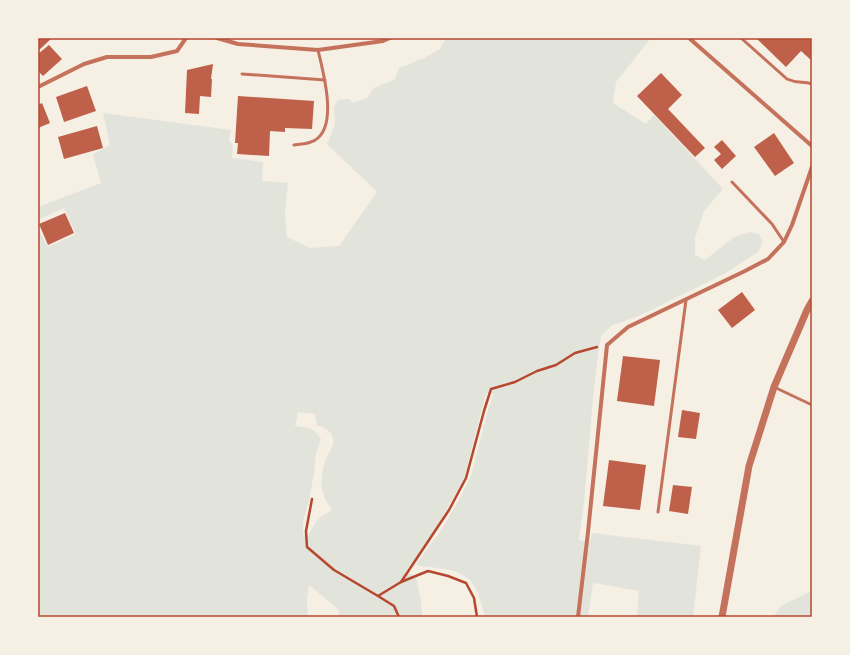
<svg xmlns="http://www.w3.org/2000/svg" width="850" height="655" viewBox="0 0 850 655" font-family="'Alegreya Sans',sans-serif">
  <style>
    .green { fill: #e2e4dc; fill-rule: evenodd }
    .building { fill: #bf614a }
    .lines { fill: none; stroke-linecap: round; stroke-linejoin: round }
    .path { stroke: #b5482f; stroke-width: 2.5 }
    .service { stroke: #c5725c; stroke-width: 3 }
    .minor { stroke: #c5725c; stroke-width: 4 }
    .tertiary { stroke: #c5725c; stroke-width: 7 }
    .neatline { fill: none; stroke: #b5482f; stroke-width: 1.5 }
  </style>
  <rect width="100%" height="100%" fill="#f6efe4"/>
  <g class="green">
    <path d="M446,38h205l-35,44 -3,21 33,21 8,-9 69,74 -19,22 -9,27v17l10,5 29,-23 16,-5 9,2 4,8 -5,10 -34,22 -83,41 -30,11 -10,10 -3,18 -5,44 -9,105 -5,37 11,2 2,-9 109,13 -8,71h-56l2,-26 -46,-8 -5,34h-103c-3,-11 -7,-29 -15,-37 -13,-12 -35,-12 -51,-14l-3,-2 24,-32 21,-36 10,-20 17,-66 6,-16 -8,-1 -22,86 -26,45 -22,35 -12,13 7,2 6,6c2,12 5,24 5,37h-83v-7l-30,-25 -2,14 1,18h-270v-388l10,18 28,-13 -12,-26 -26,12v-13l63,-24 -8,-29 17,-9 -7,-32 128,17 -2,11 4,4 -1,13 31,4 -1,19 26,2 -3,30 2,24 23,11 29,-2 38,-54 -50,-48 8,-19 -1,-18 4,-7 12,-1 2,4 15,-5 7,-10 21,-9 4,-11 25,-10 16,-9zM298,412l17,2 2,12c9,1 18,8 16,19 -1,3 -4,7 -6,11 -7,17 -9,39 5,52l-2,4c-12,4 -16,13 -22,24l-5,-2v-13l6,-20 5,-28 2,-19 5,-15c-7,-12 -13,-11 -26,-13z"/>
    <path d="M812,591v26h-39l9,-12z"/>
  </g>
  <g class="building">
    <path d="M38,38h14l-14,13z"/>
    <path d="M756,38h56v23l-11,-10 -15,16z"/>
    <path d="M49,45l13,14 -19,17 -5,-5v-17z"/>
    <path d="M213,64l-2,15h1l-1,18 -11,-1 -1,18 -14,-1 2,-43z"/>
    <path d="M661,73l21,22 -14,14 37,39 -10,9 -58,-61z"/>
    <path d="M87,86l9,25 -32,11 -8,-25z"/>
    <path d="M238,96l76,5 -2,28 -27,-1v4l-15,-1 -1,25 -32,-2 1,-11h-3z"/>
    <path d="M42,103l8,20 -12,5v-23z"/>
    <path d="M97,126l6,22 -39,11 -6,-22z"/>
    <path d="M774,133l20,30 -19,13 -21,-29z"/>
    <path d="M722,140l14,16 -14,13 -8,-9 7,-6 -7,-7z"/>
    <path d="M65,213l9,20 -26,12 -9,-21z"/>
    <path d="M742,292l13,18 -23,18 -14,-18z"/>
    <path d="M623,356l37,4 -6,46 -37,-5z"/>
    <path d="M682,410l18,3 -4,26 -18,-2z"/>
    <path d="M609,460l37,5 -6,45 -37,-4z"/>
    <path d="M673,485l19,2 -4,27 -19,-3z"/>
  </g>
  <g class="lines">
    <g class="path">
      <path d="M312,499l-6,32 1,16 27,23 44,26 23,-14 48,-72 17,-32 18,-67 7,-22 24,-7 22,-11 19,-6 19,-12 22,-6"/>
      <path d="M401,582l27,-11 20,5 18,7 8,15 3,19"/>
      <path d="M378,596l16,10 5,11"/>
    </g>
    <g class="service">
      <path d="M741,38l46,41c11,5 16,2 25,5"/>
      <path d="M242,74l83,6"/>
      <path d="M294,145c8,-1 18,-1 24,-7 19,-17 5,-66 0,-88"/>
      <path d="M732,182l40,42 12,18"/>
      <path d="M774,387l38,18"/>
      <path d="M658,512l28,-212"/>
    </g>
    <g class="minor">
      <path d="M217,38l21,6 80,6 65,-9 7,-3"/>
      <path d="M689,38l123,108"/>
      <path d="M38,87l46,-23 23,-7h44l26,-6 9,-13"/>
      <path d="M578,617l10,-85 19,-187 21,-18 117,-56 23,-12 16,-17 8,-17 20,-58"/>
    </g>
    <path class="tertiary" d="M722,617l27,-151 25,-79 33,-77 5,-9"/>
  </g>
  <rect width="850" height="655" fill="none" stroke="#f6efe4" stroke-width="78"/>
  <rect x="39" y="39" width="772" height="577" class="neatline"/>
</svg>
